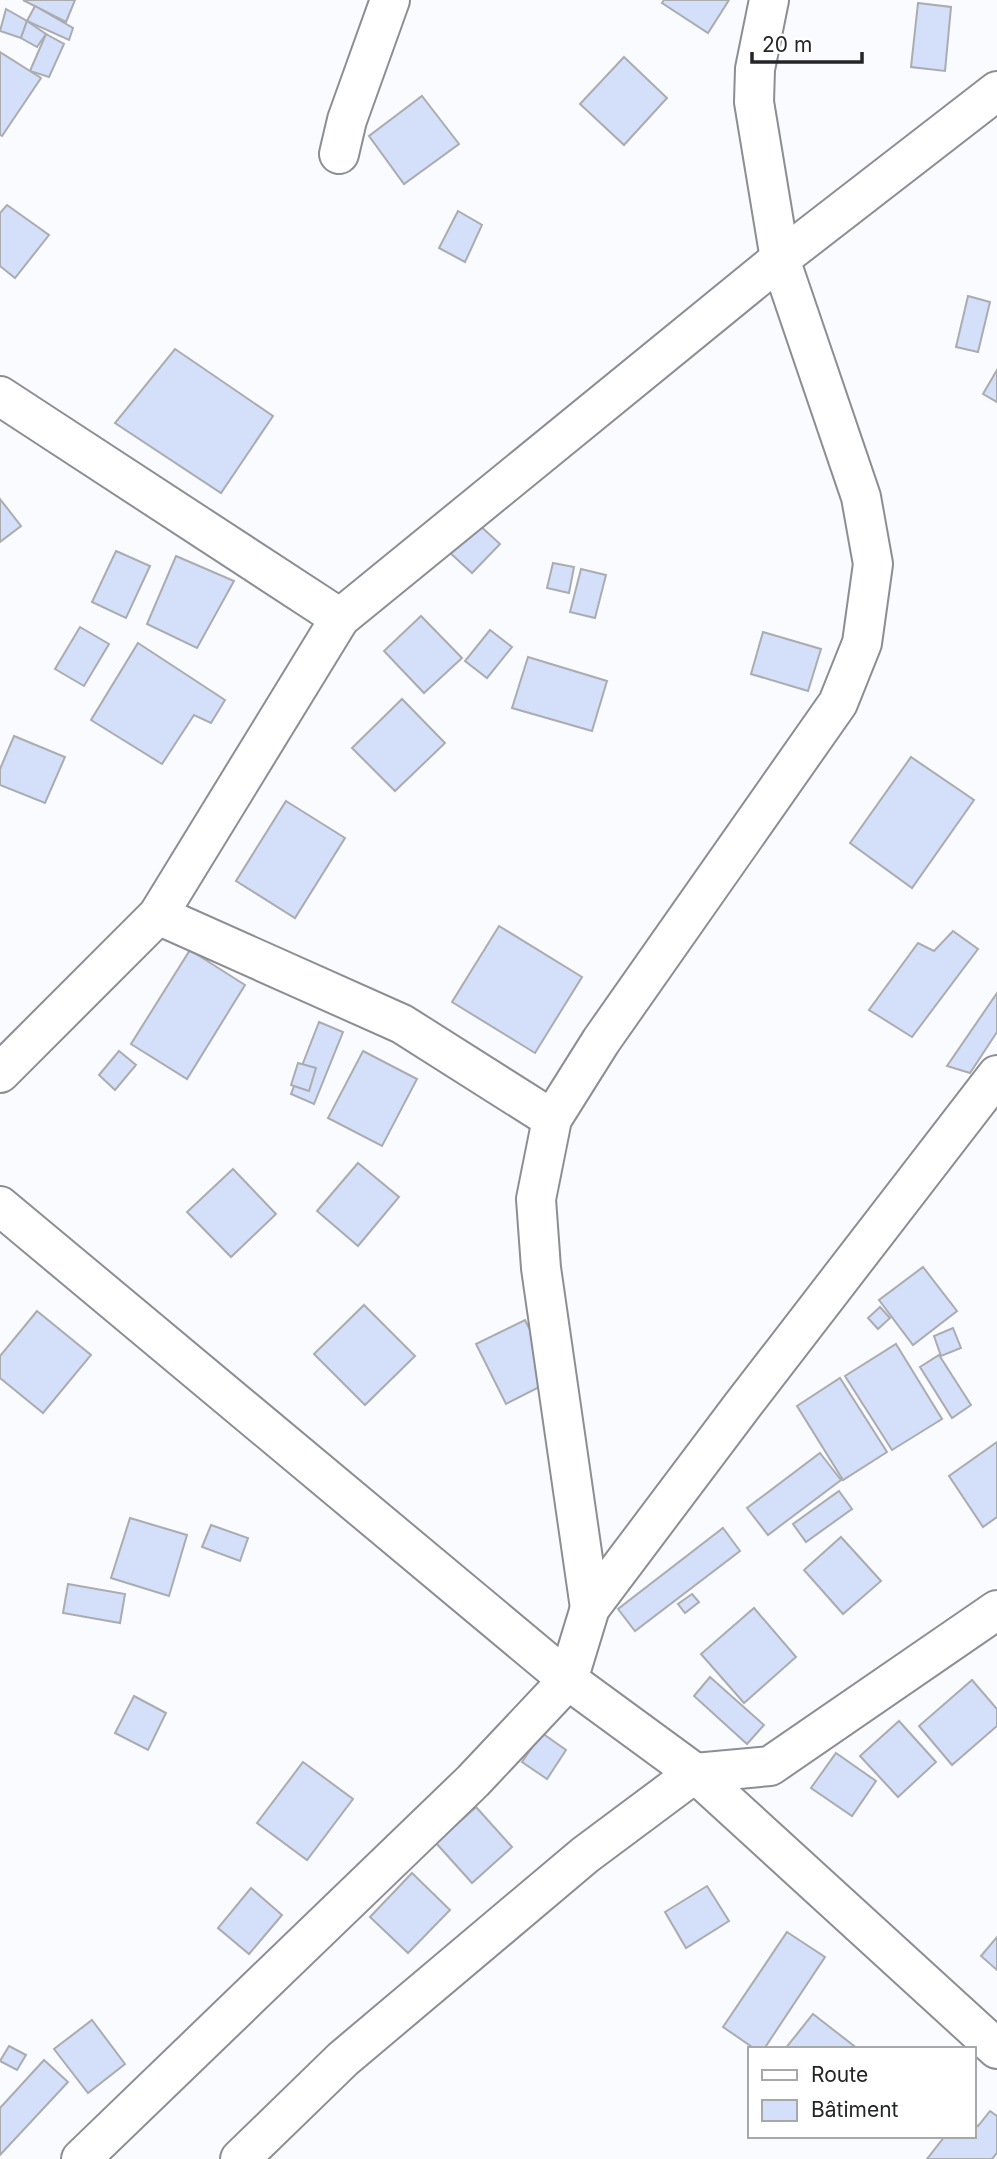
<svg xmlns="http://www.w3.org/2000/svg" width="997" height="2159" viewBox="0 0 997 2159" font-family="Inter,sans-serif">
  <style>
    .building { fill: #d4dff9; stroke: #aaacb0; stroke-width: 2 }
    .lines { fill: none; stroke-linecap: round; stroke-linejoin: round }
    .minor-casing { stroke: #8c8e93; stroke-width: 42 }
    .minor { stroke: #fff; stroke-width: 38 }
  </style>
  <rect width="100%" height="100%" fill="#f9fbff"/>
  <g class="building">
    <path d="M23,0h52l-9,22z"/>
    <path d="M664,0h65l-21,33 -46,-30z"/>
    <path d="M918,3l33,4 -6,64 -34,-4z"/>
    <path d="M35,6l38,22 -4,12 -42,-19z"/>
    <path d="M6,9l21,12 -6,17 -21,-7z"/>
    <path d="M27,21l19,13 -9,13 -16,-9z"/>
    <path d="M46,34l18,10 -15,33 -19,-6z"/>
    <path d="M0,52l41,26 -39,58 -2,-1z"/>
    <path d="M624,57l43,41 -43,47 -44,-41z"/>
    <path d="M422,96l37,48 -55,40 -35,-48z"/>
    <path d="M7,205l42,30 -34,43 -15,-12v-53z"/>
    <path d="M458,211l24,14 -17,37 -26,-14z"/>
    <path d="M968,296l22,6 -12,50 -22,-5z"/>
    <path d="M175,349l98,67 -52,77 -106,-70z"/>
    <path d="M997,370v32l-14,-8z"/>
    <path d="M0,499l21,27 -21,16z"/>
    <path d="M476,522l24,22 -28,29 -24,-22z"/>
    <path d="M116,551l34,15 -24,52 -34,-16z"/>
    <path d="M176,556l58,25 -37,67 -50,-24z"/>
    <path d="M553,563l21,4 -5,26 -22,-5z"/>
    <path d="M581,569l25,6 -11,43 -25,-6z"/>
    <path d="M421,616l41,42 -38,35 -40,-42z"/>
    <path d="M80,627l29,17 -25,42 -29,-17z"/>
    <path d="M490,630l22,17 -25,31 -22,-17z"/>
    <path d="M763,632l58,17 -13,42 -57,-17z"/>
    <path d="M138,643l87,57 -14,23 -17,-8 -32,49 -71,-44z"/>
    <path d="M528,657l79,24 -15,50 -80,-23z"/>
    <path d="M402,699l43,44 -50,48 -43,-43z"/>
    <path d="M14,736l51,21 -20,46 -45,-18v-16z"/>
    <path d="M911,757l63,43 -62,88 -62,-45z"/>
    <path d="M286,801l59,37 -50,80 -59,-37z"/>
    <path d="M499,926l83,51 -47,76 -83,-51z"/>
    <path d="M953,931l25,18 -66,88 -43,-27 49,-67 16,8z"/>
    <path d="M190,950l55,35 -58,94 -56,-35z"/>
    <path d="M997,993v39l-27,41 -23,-7z"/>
    <path d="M319,1022l24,10 -29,72 -23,-10z"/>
    <path d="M119,1051l17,14 -21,25 -16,-15z"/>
    <path d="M363,1051l54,28 -35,67 -54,-28z"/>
    <path d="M298,1063l18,5 -7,23 -18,-6z"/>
    <path d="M358,1163l41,34 -41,49 -41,-35z"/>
    <path d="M233,1169l43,45 -45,43 -44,-45z"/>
    <path d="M923,1267l34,44 -44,34 -34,-45z"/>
    <path d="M364,1305l51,51 -50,49 -51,-51z"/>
    <path d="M880,1307l10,11 -12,11 -10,-11z"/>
    <path d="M37,1311l54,44 -48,58 -43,-35v-22z"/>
    <path d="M525,1320l30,59 -49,25 -30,-60z"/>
    <path d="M953,1328l8,20 -20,8 -7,-20z"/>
    <path d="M896,1344l46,75 -50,31 -47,-74z"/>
    <path d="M939,1355l32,50 -19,13 -32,-51z"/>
    <path d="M840,1378l47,74 -44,28 -46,-74z"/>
    <path d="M997,1442v75l-14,10 -34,-51z"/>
    <path d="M820,1453l21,27 -73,55 -21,-27z"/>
    <path d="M839,1491l13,18 -46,33 -13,-18z"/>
    <path d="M130,1518l57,17 -18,61 -58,-18z"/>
    <path d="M211,1525l37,13 -8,23 -38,-14z"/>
    <path d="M723,1528l17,23 -105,80 -17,-22z"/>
    <path d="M841,1537l40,44 -38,33 -39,-44z"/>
    <path d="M68,1584l57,10 -5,29 -57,-10z"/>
    <path d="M692,1594l7,8 -14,11 -7,-9z"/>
    <path d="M754,1608l42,49 -52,46 -43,-49z"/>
    <path d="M710,1677l54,48 -17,19 -53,-48z"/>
    <path d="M972,1680l25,29v17l-45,39 -33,-39z"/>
    <path d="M134,1696l32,17 -18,37 -33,-17z"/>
    <path d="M899,1721l37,41 -38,35 -38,-41z"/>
    <path d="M542,1733l24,17 -19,29 -25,-17z"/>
    <path d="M836,1753l40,28 -24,35 -41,-28z"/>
    <path d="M303,1762l50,37 -46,61 -50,-37z"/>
    <path d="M476,1807l36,40 -40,36 -36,-40z"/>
    <path d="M412,1873l38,37 -42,43 -38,-36z"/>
    <path d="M707,1886l22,35 -43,27 -21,-36z"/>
    <path d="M251,1888l31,27 -33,39 -31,-26z"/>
    <path d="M787,1932l38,25 -61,92h-9l-32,-22z"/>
    <path d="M997,1937v33l-16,-14z"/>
    <path d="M813,2014l45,35h-73z"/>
    <path d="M92,2020l33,44 -37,29 -34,-44z"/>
    <path d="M9,2046l17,9 -9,15 -17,-9z"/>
    <path d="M44,2060l24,22 -68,73v-47z"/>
    <path d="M990,2111l7,5v37l-5,6h-65l18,-23h29v-13l4,3z"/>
  </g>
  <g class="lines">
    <g class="minor-casing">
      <g id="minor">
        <path d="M339,154l8,-34 43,-120"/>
        <path d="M0,396l340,222"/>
        <path d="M158,915l244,109 150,95"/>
        <path d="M0,1073l158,-158 182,-297 440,-359 217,-168"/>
        <path d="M0,1206l568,474 127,93 302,276"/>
        <path d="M590,1608l-49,-340 -5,-69 16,-80 49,-78 237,-338 24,-60 11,-79 -12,-67 -81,-238 -26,-157 1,-33 14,-69"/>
        <path d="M81,2159l392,-378 95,-101 22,-72 152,-202 255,-331"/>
        <path d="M240,2159l103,-100 242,-204 110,-82 75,-7 227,-156"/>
      </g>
    </g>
    <use href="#minor" class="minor"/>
  </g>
  <rect x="748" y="2047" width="228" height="91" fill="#ffffff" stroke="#a7a8a9" stroke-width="2"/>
  <rect x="762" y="2070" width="35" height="10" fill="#ffffff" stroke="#a7a8a9" stroke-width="2"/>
  <text x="811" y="2082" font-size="21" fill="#242527">Route</text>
  <rect x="762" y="2100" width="35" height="21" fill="#d4dff9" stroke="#a7a8a9" stroke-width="2"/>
  <text x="811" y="2117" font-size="21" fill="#242527">Bâtiment</text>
  <path d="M752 52v10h110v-10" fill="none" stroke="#242527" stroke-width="3.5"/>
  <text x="762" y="52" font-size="21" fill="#242527" stroke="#ffffff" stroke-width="5" paint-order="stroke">20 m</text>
</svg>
